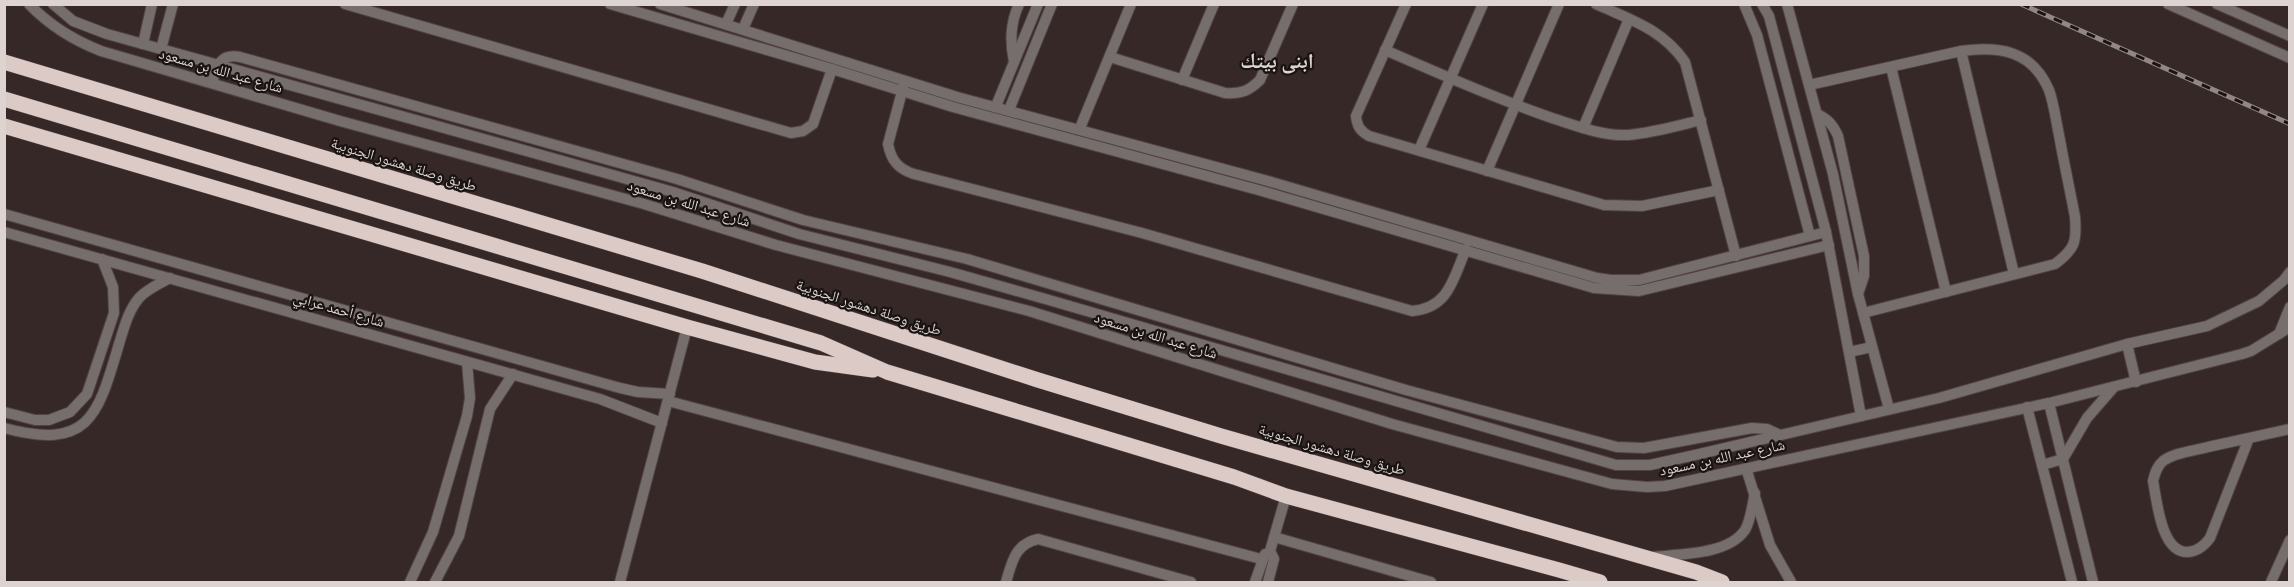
<svg xmlns="http://www.w3.org/2000/svg" width="2294" height="587" viewBox="0 0 2294 587" font-family="'Source Serif 4','Noto Naskh Arabic',serif">
  <style>
    .lines { fill: none; stroke-linecap: round; stroke-linejoin: round }
    .minor-casing { stroke: #514442; stroke-width: 12 }
    .highway-casing { stroke: #514442; stroke-width: 16 }
    .minor { stroke: #766e6d; stroke-width: 10 }
    .highway { stroke: #dccac7; stroke-width: 15 }
    .rail-casing { stroke: #928785; stroke-width: 5 }
    .rail { stroke: #191312; stroke-width: 3; stroke-dasharray: 9; stroke-linecap: butt }
    .labels { text-anchor: middle; dominant-baseline: central; stroke-width: 4.5; stroke-linejoin: round; paint-order: stroke }
    .street-label { font-size: 15px; fill: #ddd4d2; stroke: #191312 }
    .district-label { font-size: 21px; font-weight: bold; fill: #ddd4d2; stroke: #191312 }
  </style>
  <rect width="100%" height="100%" fill="#362826"/>
  <g class="lines">
    <g class="minor-casing">
      <g id="minor">
        <path d="M29,4c21,22 44,36 72,47l239,70 304,83 132,41 253,66 363,113 220,60 35,3 18,-1 384,-83 193,-49 9,-3 39,-24"/>
        <path d="M53,4l20,17 34,13 495,138 71,20 126,42 151,38 99,28 567,165h34l45,-10 244,-57 188,-54 80,-18 52,-25 25,-21 6,-8"/>
        <path d="M345,4l446,129 12,-2 10,-7 19,-55"/>
        <path d="M610,4l222,65 121,38 309,84 332,97 45,3 190,-46"/>
        <path d="M660,4l297,93 311,84 329,97 14,2h28l187,-48"/>
        <path d="M1406,4l-50,112c1,10 4,15 13,20l235,69 38,1 77,-16"/>
        <path d="M1596,4c35,16 66,25 89,58l51,194"/>
        <path d="M1744,4l13,31 53,201"/>
        <path d="M1762,4l7,12 57,216 35,184"/>
        <path d="M1787,4l46,170 25,120 31,115"/>
        <path d="M2168,4l122,54"/>
        <path d="M2217,4l73,32"/>
        <path d="M726,24l9,-20"/>
        <path d="M743,29l11,-25"/>
        <path d="M143,44l9,-40"/>
        <path d="M161,49l12,-45"/>
        <path d="M1385,50c55,24 110,48 167,68 25,8 50,18 76,17 25,-2 49,-9 73,-15"/>
        <path d="M1961,51l53,223"/>
        <path d="M1110,57l115,36c16,1 24,-2 35,-13l33,-76"/>
        <path d="M1014,62c-4,-20 -4,-38 5,-58"/>
        <path d="M1891,67l55,225"/>
        <path d="M1182,80l32,-76"/>
        <path d="M212,83c5,-17 8,-30 28,-26l437,122 126,41 164,39 439,131 211,57 27,1 108,-20 15,1 13,6"/>
        <path d="M904,84l-16,60c3,16 10,25 26,30l228,59 270,78c37,-3 41,-32 54,-62"/>
        <path d="M1809,85l152,-34c38,-5 71,-1 88,39 5,14 7,31 10,45 5,28 11,55 16,82 2,25 0,32 -20,47l-192,49"/>
        <path d="M996,106l42,-102"/>
        <path d="M1009,110l43,-106"/>
        <path d="M1817,114c11,5 16,11 21,22l26,120v20l-6,18"/>
        <path d="M1080,128l51,-124"/>
        <path d="M1583,128l46,-109"/>
        <path d="M1419,150l64,-146"/>
        <path d="M1487,171l72,-167"/>
        <path d="M4,214l616,174 18,4 32,2"/>
        <path d="M4,232l596,167 62,24"/>
        <path d="M2279,334l11,-27"/>
        <path d="M2127,344l9,38"/>
        <path d="M1849,352l23,-5"/>
        <path d="M668,401l593,158"/>
        <path d="M2049,403l44,179"/>
        <path d="M2027,407l45,175"/>
        <path d="M4,412l31,8h14l21,-8 17,-18 27,-81 -1,-26 -11,-28"/>
        <path d="M4,428c86,23 94,-13 115,-84 5,-16 9,-33 20,-46 8,-9 20,-14 31,-20"/>
        <path d="M2249,438l-39,100c-6,8 -13,14 -23,14 -26,0 -30,-51 -34,-71 2,-8 4,-15 10,-20 12,-9 31,-10 45,-14 27,-6 54,-12 82,-18"/>
        <path d="M2042,465l21,-6 24,-41 27,-31"/>
        <path d="M1746,468l24,77 21,37"/>
        <path d="M1274,537l157,45"/>
        <path d="M1652,557c28,-3 76,-2 93,-27 6,-10 7,-25 10,-37"/>
        <path d="M410,582l23,-50 34,-116 3,-18 -3,-36"/>
        <path d="M435,582l24,-46 31,-127 23,-35"/>
        <path d="M620,582l67,-255"/>
        <path d="M1006,582c6,-20 9,-38 32,-43l153,43"/>
        <path d="M1255,582l10,-28"/>
        <path d="M1268,582l6,-23 -4,-8 16,-55"/>
        <path d="M2271,582l19,-42"/>
      </g>
    </g>
    <g class="highway-casing">
      <g id="highway">
        <path d="M4,62l698,209 336,109 183,56 475,136 26,10"/>
        <path d="M4,99l817,244 66,29 347,105 52,19 273,74 41,12"/>
        <path d="M4,126l683,201 128,35 58,8"/>
      </g>
    </g>
    <use href="#minor" class="minor"/>
    <use href="#highway" class="highway"/>
    <g class="rail-casing">
      <path id="rail" d="M2021,4l269,120"/>
    </g>
    <use href="#rail" class="rail"/>
  </g>
  <g class="labels">
    <g class="street-label">
      <text transform="translate(221 70) rotate(16)">شارع عبد الله بن مسعود</text>
      <text transform="translate(404 164) rotate(17)">طريق وصلة دهشور الجنوبية</text>
      <text transform="translate(689 203) rotate(17)">شارع عبد الله بن مسعود</text>
      <text transform="translate(869 307) rotate(18)">طريق وصلة دهشور الجنوبية</text>
      <text transform="translate(339 309) rotate(16)">شارع أحمد عرابي</text>
      <text transform="translate(1156 335) rotate(17)">شارع عبد الله بن مسعود</text>
      <text transform="translate(1332 449) rotate(16)">طريق وصلة دهشور الجنوبية</text>
      <text transform="translate(1722 457) rotate(-12)">شارع عبد الله بن مسعود</text>
    </g>
    <g class="district-label">
      <text x="1277" y="60">ابنى بيتك</text>
    </g>
  </g>
  <rect width="2294" height="587" fill="none" stroke="#ddd4d2" stroke-width="12"/>
</svg>
